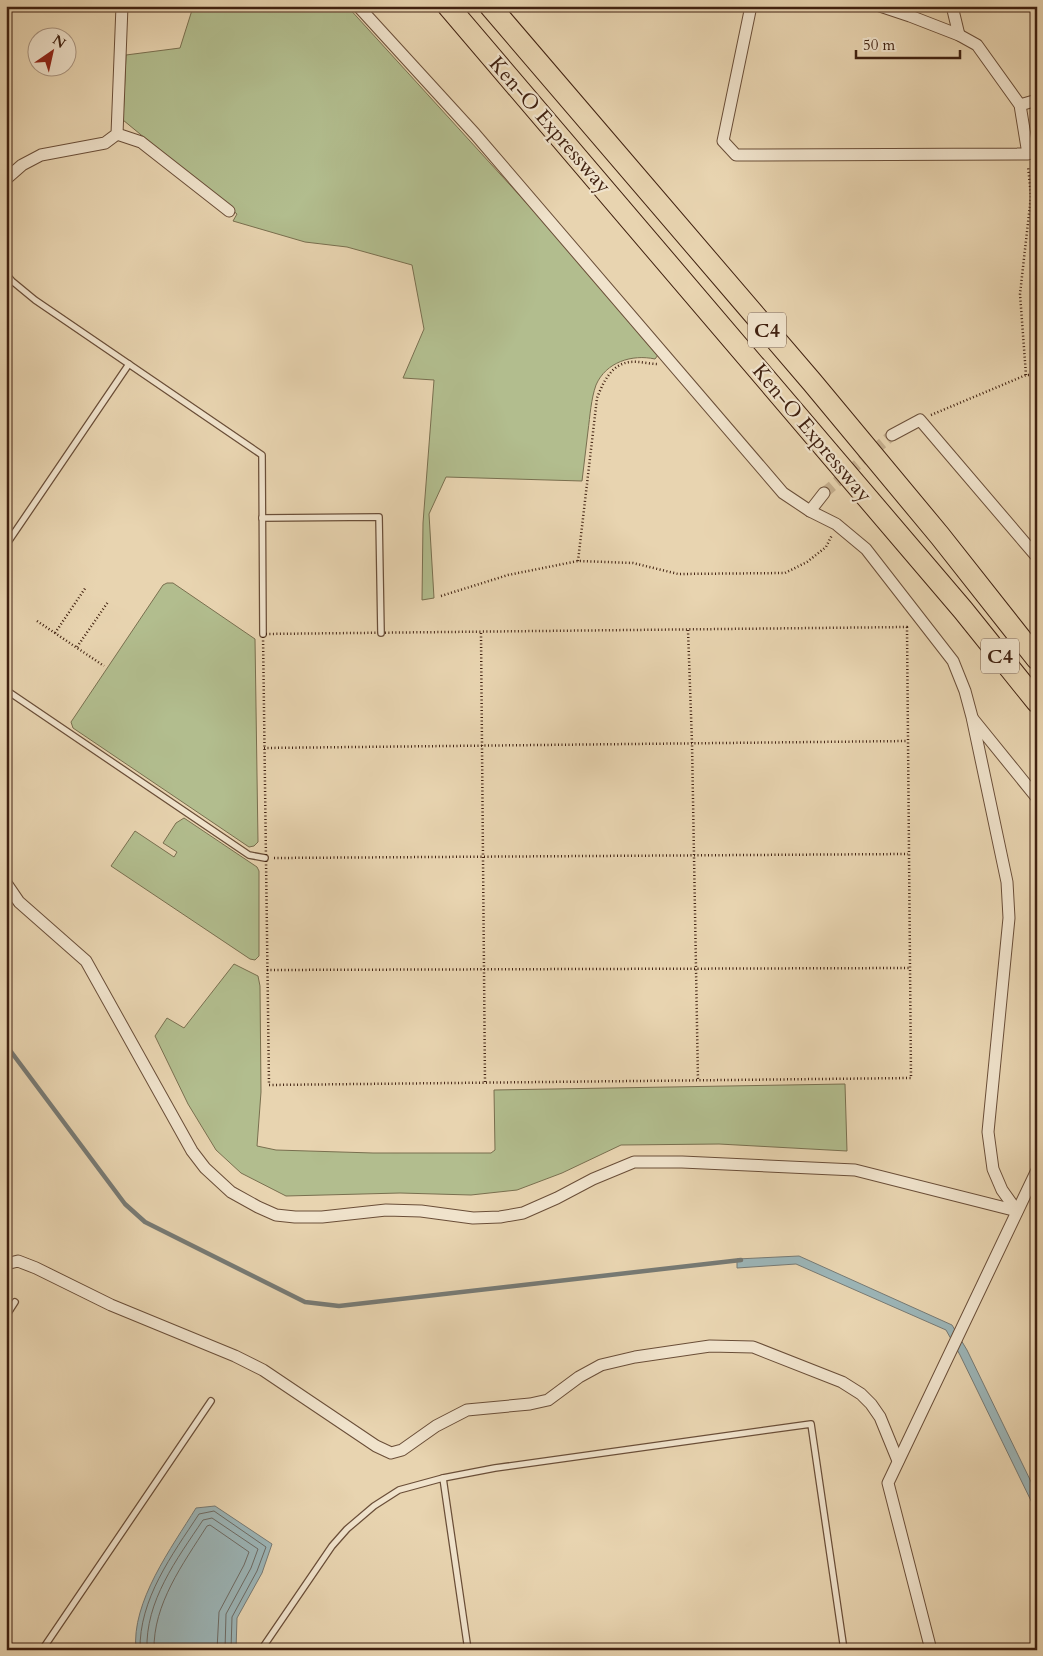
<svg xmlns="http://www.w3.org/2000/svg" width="1043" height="1656" viewBox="0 0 1043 1656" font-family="Cardo,serif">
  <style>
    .green { fill: #b2bd8e; stroke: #796f4f }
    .water { fill: #9cb5b7; stroke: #777a74 }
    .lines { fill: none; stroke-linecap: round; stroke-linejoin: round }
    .shore { stroke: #6e6b64; stroke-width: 1 }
    .stream { stroke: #777a74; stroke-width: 4.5 }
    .street-tunnel { stroke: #c6b090; stroke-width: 11; stroke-dasharray: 11 5.5; stroke-linecap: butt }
    .lane-casing { stroke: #6a4e38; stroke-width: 8 }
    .street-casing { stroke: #6a4e38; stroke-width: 13 }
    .highway-casing { stroke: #402110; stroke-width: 23 }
    .path { stroke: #402110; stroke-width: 2.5; stroke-dasharray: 1 2.5; stroke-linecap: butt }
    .lane { stroke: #f0e3cc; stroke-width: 5.5 }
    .street { stroke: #f0e3cc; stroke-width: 11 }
    .highway { stroke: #e8d4b0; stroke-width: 21 }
    .labels { text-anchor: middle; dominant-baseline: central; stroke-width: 4.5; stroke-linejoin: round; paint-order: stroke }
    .shield { fill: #f0e3cc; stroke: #755b48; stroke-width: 1 }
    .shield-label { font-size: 20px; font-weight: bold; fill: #402110 }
    .street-label { font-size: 21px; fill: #402110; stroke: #f0e3cc }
  </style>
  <rect width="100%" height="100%" fill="#e8d4b0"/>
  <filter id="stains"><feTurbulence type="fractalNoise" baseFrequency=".004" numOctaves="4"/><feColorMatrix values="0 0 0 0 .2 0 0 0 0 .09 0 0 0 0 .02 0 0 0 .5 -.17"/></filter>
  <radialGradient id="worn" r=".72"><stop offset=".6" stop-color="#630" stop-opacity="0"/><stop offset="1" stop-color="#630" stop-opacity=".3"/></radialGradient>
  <g class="green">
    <path d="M211,6h136l184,202 127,147 -3,4c-23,-5 -49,3 -59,26 -5,14 -6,31 -8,46 -2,17 -4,33 -6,50l-136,-4 -17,37 5,84 -12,2 1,-77 11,-143 -31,-2 21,-49 -12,-64 -65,-18 -42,-5 -72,-21 4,-7 -114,-94 3,-65 54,-7 13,-41 17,2z"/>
    <path d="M167,583h6l82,56 3,203 -4,4 -5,1 -176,-119 -2,-6 92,-137z"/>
    <path d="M184,818l73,49 2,4v85l-4,4 -5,-1 -139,-93 24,-35 39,26 3,-5 -14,-9 13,-20z"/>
    <path d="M234,964l24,12 2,10 1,106 -4,54 19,4 97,3h118l4,-3 -1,-60 351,-6 2,67 -128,-7 -98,1 -59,28 -45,17 -46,5 -71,-2 -114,3 -45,-23 -25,-23 -28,-46 -33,-68 12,-18 17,10z"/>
  </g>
  <g class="water">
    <path d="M799,1256l153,69 15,25 70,144v19l-77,-158 -14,-25 -150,-66 -59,4v-9z"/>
    <path d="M215,1506l57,38 -10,29 -25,45 -1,32h-100c-5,-48 36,-103 60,-142z"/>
  </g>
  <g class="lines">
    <g class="shore">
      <path d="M140,1650c-1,-51 32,-95 59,-136l15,-3 52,36 -9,24 -25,46 -1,33"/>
      <path d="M147,1650c-2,-49 30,-91 56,-130l9,-2 46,31 -7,19 -25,46 -1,36"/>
      <path d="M154,1650c-1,-46 29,-86 53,-124l3,-1 39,27 -5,13 -25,47 -2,38"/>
    </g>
    <path class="stream" d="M6,1045l119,159 20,18 160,80 34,4 402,-46"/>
    <path class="street-tunnel" d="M824,493l68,-58"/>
    <g class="lane-casing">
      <g id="lane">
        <path d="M6,274l6,7 23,19 227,155 1,179"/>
        <path d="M262,518l117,-1 2,116"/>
        <path d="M6,545l123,-181"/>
        <path d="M6,690l243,165 16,3"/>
        <path d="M6,1316l9,-14"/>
        <path d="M443,1478l25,172"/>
        <path d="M42,1650l169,-249"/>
        <path d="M261,1650l71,-104 15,-17 27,-23 25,-16 44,-12 52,-10 316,-44 33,226"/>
      </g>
    </g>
    <g class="street-casing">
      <g id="street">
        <path d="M358,6l117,128 308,359 27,18 26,13 30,25 87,112 12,30 7,26 35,165 2,36 -21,214 5,37 9,21 15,21"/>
        <path d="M751,6l-28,135 13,14 292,-1 -8,-49 -43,-60 -18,-10 -49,-19 -30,-10"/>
        <path d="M952,6l7,29"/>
        <path d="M1020,105l17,-5"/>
        <path d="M117,134l24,8 88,69"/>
        <path d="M6,179l16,-14 19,-10 64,-12 12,-9 5,-128"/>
        <path d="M892,435l28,-15 117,137"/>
        <path d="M810,511l14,-18"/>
        <path d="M973,719l64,79"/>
        <path d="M6,883l13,19 67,59 106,190 13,17 26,24 27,15 18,8 19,2h27l64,-7 35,1 52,7 27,-1 23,-4 34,-15 36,-19 41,-17h48l173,8 162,41"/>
        <path d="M6,1264l12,-3 18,7 75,37 124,51 28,14 113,76 15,7 11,-3 34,-24 31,-16 63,-6 18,-4 31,-23 22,-12 34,-8 75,-11 43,1 89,35 19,12 10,10 9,13 18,44"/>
        <path d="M931,1650l-43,-167 149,-313"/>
      </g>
    </g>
    <g class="highway-casing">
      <g id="highway">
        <path d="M448,6l515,604 74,92"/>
        <path d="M490,6l322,376 128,154 97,123"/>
      </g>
    </g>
    <g class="path">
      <path d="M1026,375l-6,-81 11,-98 -3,-30"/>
      <path d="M931,415l95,-40h11"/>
      <path d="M578,561l19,-163c6,-15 14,-34 33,-36 9,-1 19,2 28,2"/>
      <path d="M441,596l67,-21 70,-14 55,2 45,11 107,-1 22,-11 19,-15 6,-12"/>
      <path d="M37,621l67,45"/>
      <path d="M907,627l4,451 -642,7 -6,-451z"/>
      <path d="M688,630l4,113 6,338"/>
      <path d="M55,633l31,-46"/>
      <path d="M481,633l4,450"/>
      <path d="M77,647l31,-45"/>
      <path d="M264,748l643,-7"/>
      <path d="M274,858l634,-4"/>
      <path d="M267,970l643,-2"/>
    </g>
    <use href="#lane" class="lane"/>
    <use href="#street" class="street"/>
    <use href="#highway" class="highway"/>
  </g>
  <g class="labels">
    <g class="shield">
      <rect x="748" y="312.5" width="38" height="35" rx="4"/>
      <rect x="981" y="638.5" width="38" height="35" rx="4"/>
    </g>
    <g class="shield-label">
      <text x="767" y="330">C4</text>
      <text x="1000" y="656">C4</text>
    </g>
    <g class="street-label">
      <text transform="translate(550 125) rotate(49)">Ken-O Expressway</text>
      <text transform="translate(812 433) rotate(50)">Ken-O Expressway</text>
    </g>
  </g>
  <rect width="1043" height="1656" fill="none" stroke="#e8d4b0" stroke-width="25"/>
  <rect x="8" y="8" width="1028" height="1641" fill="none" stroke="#402110" stroke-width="2.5"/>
  <rect x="12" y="12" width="1018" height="1631" fill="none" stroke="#402110"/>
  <g transform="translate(52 52) rotate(34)"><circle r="24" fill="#f0e3cc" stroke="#aa9581"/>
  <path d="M0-4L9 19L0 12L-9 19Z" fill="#8f2418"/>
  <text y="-8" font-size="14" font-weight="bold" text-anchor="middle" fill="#402110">N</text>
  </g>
  <path d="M856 50v8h104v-8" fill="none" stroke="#402110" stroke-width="2.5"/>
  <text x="863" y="50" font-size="15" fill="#402110" stroke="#f0e3cc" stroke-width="4" paint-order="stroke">50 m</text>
  <rect width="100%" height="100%" filter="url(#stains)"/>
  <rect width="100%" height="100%" fill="url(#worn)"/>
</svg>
